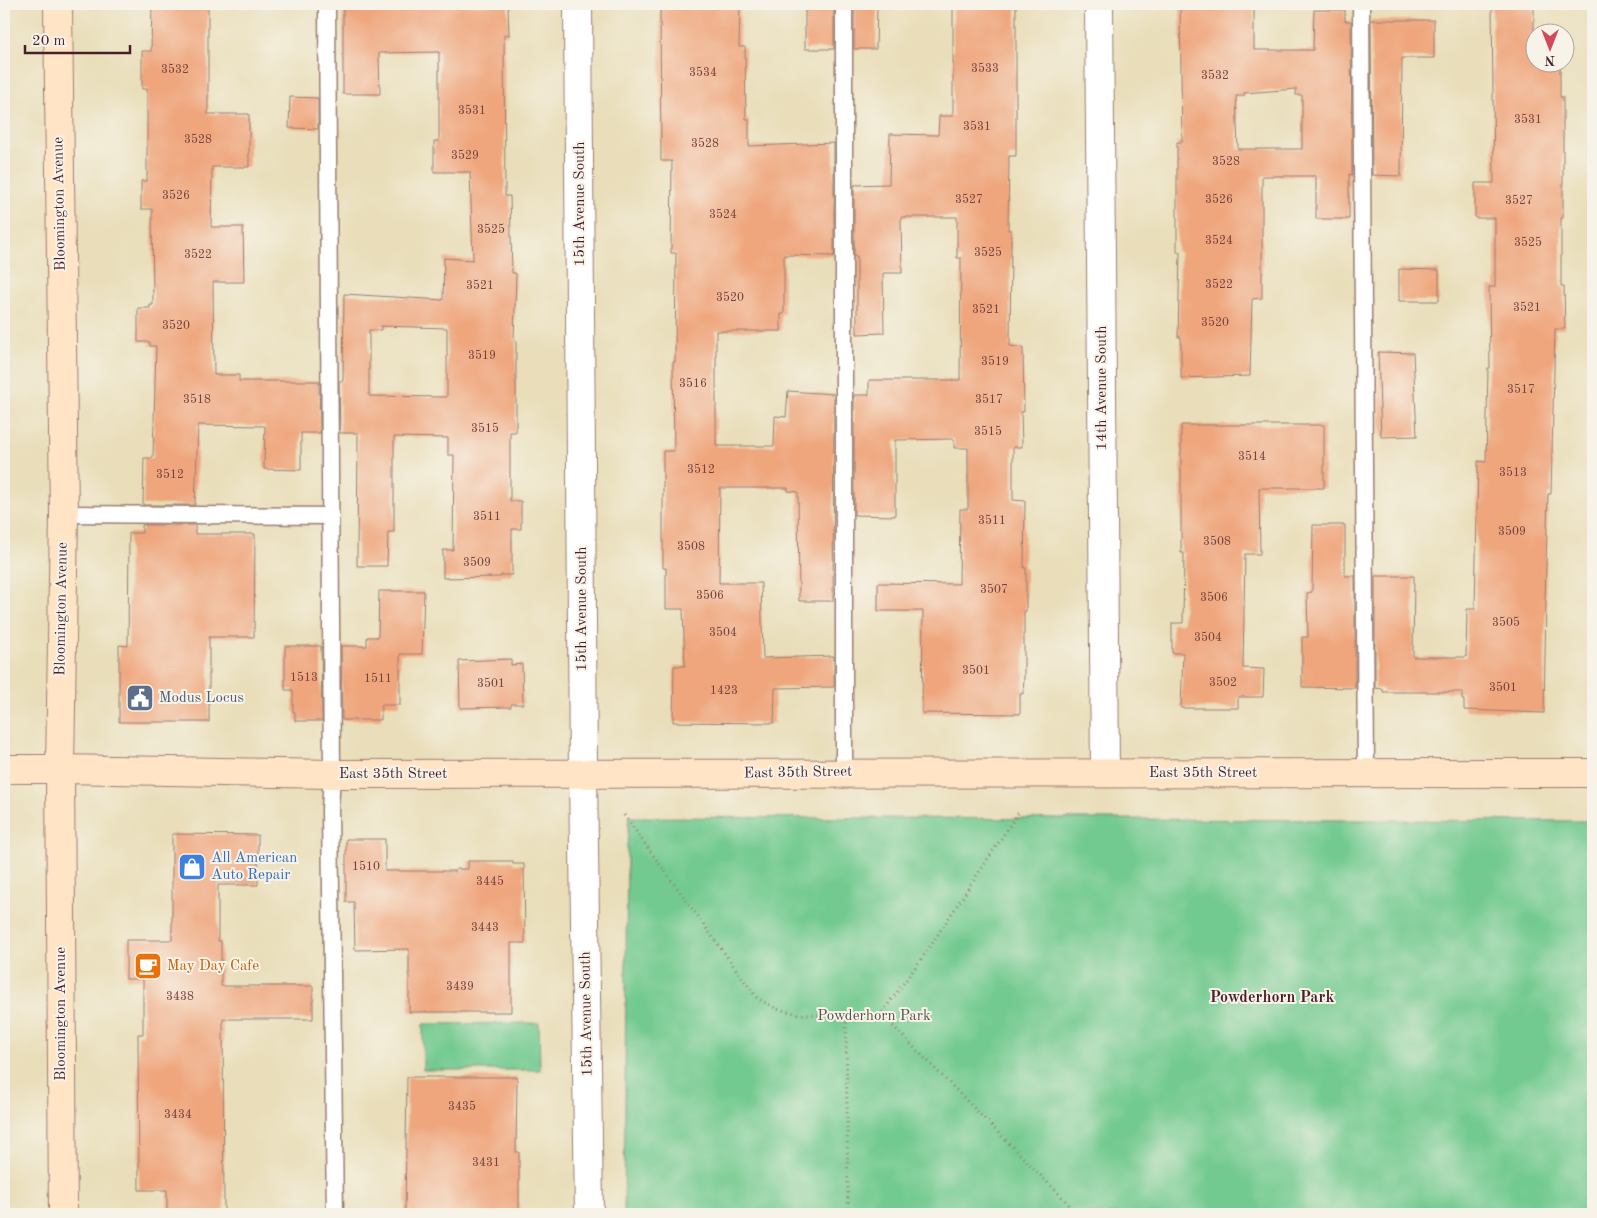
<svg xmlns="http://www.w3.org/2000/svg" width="1597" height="1218" viewBox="0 0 1597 1218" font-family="'Old Standard TT',serif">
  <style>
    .green { fill: #73ca90; stroke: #5e745e }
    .building { fill: #efa67d; fill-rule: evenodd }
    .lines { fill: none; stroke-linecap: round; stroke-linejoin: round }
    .lane-casing { stroke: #9a7e72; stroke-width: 19 }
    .street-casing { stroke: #9a7e72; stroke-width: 30 }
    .secondary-casing { stroke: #9a7e72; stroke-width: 30 }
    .path { stroke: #9a7e72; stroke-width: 3; stroke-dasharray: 1 4; stroke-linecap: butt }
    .lane { stroke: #fff; stroke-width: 16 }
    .street { stroke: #fff; stroke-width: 28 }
    .secondary { stroke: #ffe4c6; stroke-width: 28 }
    .labels { text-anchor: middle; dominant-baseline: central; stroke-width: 4; stroke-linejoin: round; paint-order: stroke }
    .number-label { font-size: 12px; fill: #734140 }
    .street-label { font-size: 15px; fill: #4a1f2b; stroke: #f7f3e8 }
    .service-label { font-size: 15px; fill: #4e5e75; stroke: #f7f3e8; text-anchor: start }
    .shop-label { font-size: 15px; fill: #366cbe; stroke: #f7f3e8; text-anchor: start }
    .food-label { font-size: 15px; fill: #c56008; stroke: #f7f3e8; text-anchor: start }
    .park-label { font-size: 15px; fill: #565249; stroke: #f7f3e8 }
    .neighbourhood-label { font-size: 16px; font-weight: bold; fill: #4a1f2b; stroke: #f7f3e8 }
  </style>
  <rect width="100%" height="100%" fill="#f7f3e8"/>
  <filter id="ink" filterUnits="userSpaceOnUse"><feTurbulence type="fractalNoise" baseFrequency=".02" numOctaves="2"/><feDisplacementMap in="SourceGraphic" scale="10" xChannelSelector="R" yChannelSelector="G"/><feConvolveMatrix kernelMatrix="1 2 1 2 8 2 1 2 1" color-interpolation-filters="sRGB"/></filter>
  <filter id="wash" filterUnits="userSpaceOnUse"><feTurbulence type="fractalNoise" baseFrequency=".0096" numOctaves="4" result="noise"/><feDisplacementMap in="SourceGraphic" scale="20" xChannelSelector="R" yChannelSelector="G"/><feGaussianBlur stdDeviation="1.12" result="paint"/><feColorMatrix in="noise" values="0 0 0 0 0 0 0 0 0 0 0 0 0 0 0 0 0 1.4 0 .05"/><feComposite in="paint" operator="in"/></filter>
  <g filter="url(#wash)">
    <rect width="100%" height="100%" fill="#e9deb9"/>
    <g class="green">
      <path d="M629,817l964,4v393h-969l3,-368z"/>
      <path d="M539,1023l1,47h-117v-46z"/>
    </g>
    <g id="blocks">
      <g class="building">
        <path d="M152,4h56v110h41v53h-37l-1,60h32l1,55h-31l1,93h25v6h80l1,52h-19v37l-37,-1 1,-43 -67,-1 -3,80h-52l1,-47h9l3,-112h-6v-4h-12v-34h12v-3h3l-1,-96h-11v-28h6v-92h-5v-38h9z"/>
        <path d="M343,4l165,1 1,30h-5l1,161h5l2,77h4l-2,67h2v92h-6v69h11v28h-9v46h-11v2l-58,1v-28h10l1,-95h-6v-17l-54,-1v95h-6l-1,34h-30l1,-133h-18l-1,-52h4l1,-87 99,6 1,-42 29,2 -3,-88h-36v-31h5v-89l-60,1 1,41h-37zM381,326l66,2v69l-78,-1v-66h12z"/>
        <path d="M660,4h80l-1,43h6l1,72h3v27l85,-3v113l-50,-1v59h-3v17h-65v115h58l1,-30 11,1 2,-26 46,3 -1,207h-34l-1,-109 -10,-1v-3h-68l-1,95h42l2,75 71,-2v31l-59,1 -1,35 -101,-1 1,-56h11l-2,-57h-17v-41h-3v-117h11l-1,-89h2l1,-109h-5v-2l1,-90h-11z"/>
        <path d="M805,4h27v2h2v43h-29z"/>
        <path d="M953,4h63v152h-7l-1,74h3v18l-1,98 13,2 1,64h-3l1,35h-9v53l12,1 -1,67h2v43h-2v67l-1,16h-3v20l-98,-1 1,-102h-45v-28l81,1 1,-75h8v-61h-14v-9l-59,1v76l-41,-1v-120h15v-15h91l1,-122h-4v-41h-56l1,56h-19l1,60 -27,1v-78h-3v-71l35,-1 1,-50 48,1 1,-19h14z"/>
        <path d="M1180,4h74v46h59l1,-40h31v11h6l1,154 -3,-1v45h-33v-43h-54v122l-10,1 -2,77 -69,2v-41h-3l2,-85h-3v-110h5zM1296,89v6h6v54h-64l-2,-53h8v-3z"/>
        <path d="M1492,4h42v58h26v35h3v121h-2v68h3l1,43h-10l-4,165h-3l-3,106h1l-2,113 -80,-3v-10h-2v-8h-79v-3l-8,-1v-112h39l-1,81h53l1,-48h8l3,-148 8,1 2,-94h2l-1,-81h6v-69h-20v-35h19z"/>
        <path d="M854,6h23l-1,43h-22z"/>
        <path d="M1371,20h63v38h-32l-1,118 -29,-1z"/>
        <path d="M290,97l28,1v31l-29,-1z"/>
        <path d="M1399,269l40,1v31h-40z"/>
        <path d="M1378,352l35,1 4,83 -36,1z"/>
        <path d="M1181,425h143v63h-65l1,66h-15l-2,114 21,1 -1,28h-25v11h-57l2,-55h-11v-30h11l1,-70h-3z"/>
        <path d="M142,525h53v9h60l-1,103h-45v85h-90v-77l9,1 1,-113h13z"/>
        <path d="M1313,525h32v51h10v112l-53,-1v-50h6l-1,-44 5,-1z"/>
        <path d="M379,591h45l-2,63h-22v51h-19v15h-39l-1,-74h26v-9h11z"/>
        <path d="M285,646h36l1,75h-27v-9h-2v-22h-8z"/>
        <path d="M511,659v6l11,-1 1,40h-12v3l-51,1 -1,-47z"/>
        <path d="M172,834l86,1v50h-40v56h3v45h92v33h-90l1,195h-57v-24h-28l-1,-156h5v-55h-17v-39h46z"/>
        <path d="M346,839h39v32h71v-2h12v-8h45v3h11l1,79h-14v69h-102v-63l-54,1 -1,-48h-8z"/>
        <path d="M407,1077h110l-1,75h3v62h-114z"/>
      </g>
    </g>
  </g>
  <g filter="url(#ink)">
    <use href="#blocks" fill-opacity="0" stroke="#9a7e72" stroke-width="1"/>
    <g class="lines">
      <g class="lane-casing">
        <g id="lane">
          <path d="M327,4l5,770 -2,36 5,404"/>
          <path d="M844,4v769"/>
          <path d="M1361,4l5,769"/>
          <path d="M64,514l267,2"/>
        </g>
      </g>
      <g class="street-casing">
        <g id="street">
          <path d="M578,4l5,770 6,440"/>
          <path d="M1099,4l6,769"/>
        </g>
      </g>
      <g class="secondary-casing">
        <g id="secondary">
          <path d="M58,4l6,510 -4,255 3,445"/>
          <path d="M4,769h56l272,5 1261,-1"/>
        </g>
      </g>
      <g class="path">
        <path d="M1018,813l-93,141 -44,60 184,186 10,14"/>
        <path d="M624,815l133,183 20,11 22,5 47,2 2,198"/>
        <path d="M846,1016l35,-2"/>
      </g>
      <use href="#lane" class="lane"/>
      <use href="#street" class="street"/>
      <use href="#secondary" class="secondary"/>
    </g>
  </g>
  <defs>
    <g id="civic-square" transform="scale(1.4375)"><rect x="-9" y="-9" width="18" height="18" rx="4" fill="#5c6f8a" stroke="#f7f3e8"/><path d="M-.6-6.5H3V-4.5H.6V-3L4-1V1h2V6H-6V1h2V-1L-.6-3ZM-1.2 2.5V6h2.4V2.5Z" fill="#fff"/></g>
    <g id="shop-square" transform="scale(1.4375)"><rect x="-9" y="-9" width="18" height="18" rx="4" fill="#3f7fe0" stroke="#f7f3e8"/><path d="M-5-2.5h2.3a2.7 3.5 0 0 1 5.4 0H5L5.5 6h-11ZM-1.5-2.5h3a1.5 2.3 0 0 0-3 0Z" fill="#fff"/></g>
    <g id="cafe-square" transform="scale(1.4375)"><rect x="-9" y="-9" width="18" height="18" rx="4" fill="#e8710a" stroke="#f7f3e8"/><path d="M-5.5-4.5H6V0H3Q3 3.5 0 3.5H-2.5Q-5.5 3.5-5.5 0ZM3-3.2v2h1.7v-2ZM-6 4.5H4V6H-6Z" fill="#fff"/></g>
  </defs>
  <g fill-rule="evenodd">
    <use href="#civic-square" x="140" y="698"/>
    <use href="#shop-square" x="192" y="867"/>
    <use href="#cafe-square" x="148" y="966"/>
  </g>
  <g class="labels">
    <g class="number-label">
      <text x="985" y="69">3533</text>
      <text x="175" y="70">3532</text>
      <text x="703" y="73">3534</text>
      <text x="1215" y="76">3532</text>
      <text x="472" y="111">3531</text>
      <text x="1528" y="120">3531</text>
      <text x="977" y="127">3531</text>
      <text x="198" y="140">3528</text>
      <text x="705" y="144">3528</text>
      <text x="465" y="156">3529</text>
      <text x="1226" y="162">3528</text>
      <text x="176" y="196">3526</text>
      <text x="969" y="200">3527</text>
      <text x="1219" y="200">3526</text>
      <text x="1519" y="201">3527</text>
      <text x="723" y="215">3524</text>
      <text x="491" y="230">3525</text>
      <text x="1219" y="241">3524</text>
      <text x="1528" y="243">3525</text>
      <text x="988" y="253">3525</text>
      <text x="198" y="255">3522</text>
      <text x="1219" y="285">3522</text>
      <text x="480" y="286">3521</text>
      <text x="730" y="298">3520</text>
      <text x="1527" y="308">3521</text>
      <text x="986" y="310">3521</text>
      <text x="1215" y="323">3520</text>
      <text x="176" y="326">3520</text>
      <text x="482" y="356">3519</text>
      <text x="995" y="362">3519</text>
      <text x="693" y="384">3516</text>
      <text x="1521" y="390">3517</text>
      <text x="197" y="400">3518</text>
      <text x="989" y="400">3517</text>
      <text x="485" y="429">3515</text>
      <text x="988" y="432">3515</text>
      <text x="1252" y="457">3514</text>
      <text x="701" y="470">3512</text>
      <text x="1513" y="473">3513</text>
      <text x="170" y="475">3512</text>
      <text x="487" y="517">3511</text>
      <text x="992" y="521">3511</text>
      <text x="1512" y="532">3509</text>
      <text x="1217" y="542">3508</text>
      <text x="691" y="547">3508</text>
      <text x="477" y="563">3509</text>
      <text x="994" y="590">3507</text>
      <text x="710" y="596">3506</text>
      <text x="1214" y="598">3506</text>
      <text x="1506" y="623">3505</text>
      <text x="723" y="633">3504</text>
      <text x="1208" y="638">3504</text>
      <text x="976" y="671">3501</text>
      <text x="304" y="678">1513</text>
      <text x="378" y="679">1511</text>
      <text x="1223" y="683">3502</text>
      <text x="491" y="684">3501</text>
      <text x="1503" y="688">3501</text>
      <text x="724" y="691">1423</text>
      <text x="366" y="867">1510</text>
      <text x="490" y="882">3445</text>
      <text x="485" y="928">3443</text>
      <text x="460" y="987">3439</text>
      <text x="180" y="997">3438</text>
      <text x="462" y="1107">3435</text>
      <text x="178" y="1115">3434</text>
      <text x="486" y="1163">3431</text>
    </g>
    <g class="street-label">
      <text transform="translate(60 204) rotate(-91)">Bloomington Avenue</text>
      <text transform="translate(580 204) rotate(-90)">15th Avenue South</text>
      <text transform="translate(1102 388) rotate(-90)">14th Avenue South</text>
      <text transform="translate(62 609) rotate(-89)">Bloomington Avenue</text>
      <text transform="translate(582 609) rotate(-90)">15th Avenue South</text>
      <text transform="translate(798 773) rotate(-1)">East 35th Street</text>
      <text x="1203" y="773">East 35th Street</text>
      <text x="393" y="774">East 35th Street</text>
      <text transform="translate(61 1014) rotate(-90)">Bloomington Avenue</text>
      <text transform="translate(587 1014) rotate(-91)">15th Avenue South</text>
    </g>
    <g class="service-label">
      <text x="159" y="698">Modus Locus</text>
    </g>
    <g class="shop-label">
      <text x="211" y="858">All American<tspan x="211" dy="17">Auto Repair</tspan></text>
    </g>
    <g class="food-label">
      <text x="167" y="966">May Day Cafe</text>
    </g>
    <g class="park-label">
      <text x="874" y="1016">Powderhorn Park</text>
    </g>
    <g class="neighbourhood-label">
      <text x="1272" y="998">Powderhorn Park</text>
    </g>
  </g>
  <rect width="1597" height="1218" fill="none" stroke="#f7f3e8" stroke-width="20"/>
  <g transform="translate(1550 48) rotate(180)"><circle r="24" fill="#f7f3e8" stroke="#b29e9c"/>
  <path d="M0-4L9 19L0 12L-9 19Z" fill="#d1495b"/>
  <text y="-8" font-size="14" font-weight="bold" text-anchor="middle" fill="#4a1f2b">N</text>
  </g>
  <path d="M25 45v8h105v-8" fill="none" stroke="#4a1f2b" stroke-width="2.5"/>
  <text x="32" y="45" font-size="15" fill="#4a1f2b" stroke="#f7f3e8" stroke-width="4" paint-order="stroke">20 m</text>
</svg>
